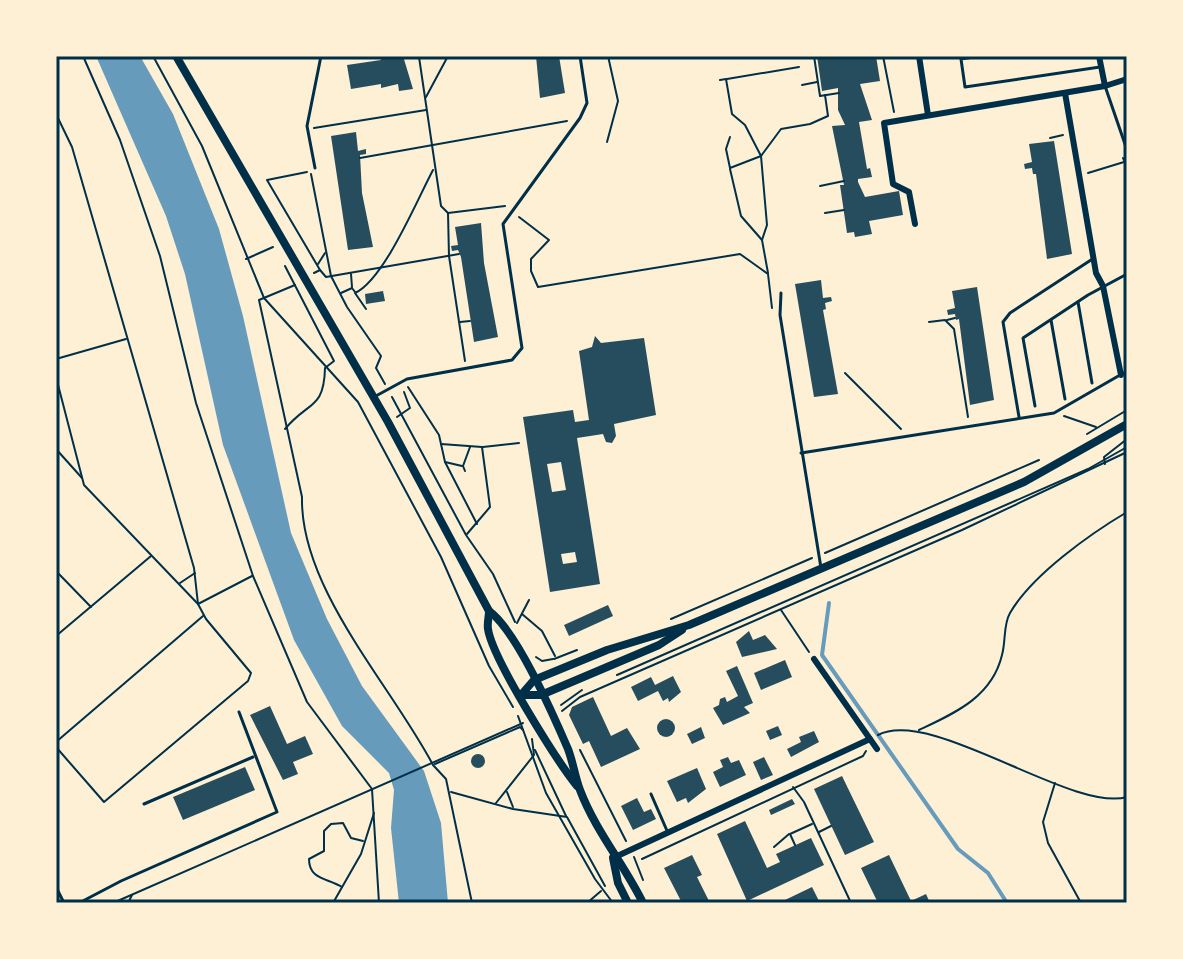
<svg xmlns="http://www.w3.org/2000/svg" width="1183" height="959" viewBox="0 0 1183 959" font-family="Signika,sans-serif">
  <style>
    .water { fill: #669bbc }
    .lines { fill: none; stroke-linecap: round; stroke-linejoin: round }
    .stream { stroke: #669bbc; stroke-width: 4 }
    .building { fill: #264d5e; fill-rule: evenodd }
    .path { stroke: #003049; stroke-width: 2 }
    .service { stroke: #003049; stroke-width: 3 }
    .minor { stroke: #003049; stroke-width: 6 }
    .tertiary { stroke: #003049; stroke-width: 8 }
    .neatline { fill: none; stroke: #003049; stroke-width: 3 }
  </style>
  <rect width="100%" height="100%" fill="#fdf0d5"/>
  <path class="water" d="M96,56h44l33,58 46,115 24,87 48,217 36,86 35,67 62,85 17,52 7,80h-49l-8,-75 3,-38 -5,-17 -47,-47 -48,-86 -71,-195 -38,-171 -19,-58z"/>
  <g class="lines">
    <path class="stream" d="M829,603l-7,52 136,194 30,24 19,30"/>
  </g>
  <g class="building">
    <path d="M380,56h23l10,33 -14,2 -1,-7 -17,4v-4l-30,5 -4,-24 34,-5z"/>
    <path d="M536,56h23l6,37 -25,5z"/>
    <path d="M817,56h59l4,25 -20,3 12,36 -13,2 8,47 3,-1 2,9 -14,2v3l7,15 34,-6 4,24 -34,6 3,13 -17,3 -1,-5 -7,1 -7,-48h4l-12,-59 13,-1 -7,-15v-22l-16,3z"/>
    <path d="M356,132l2,19 8,-2v5l-6,1 2,38 11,54 -25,3 -17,-114z"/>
    <path d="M1054,141l18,113 -25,5 -11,-85h-3l-1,-6 -7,1 -1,-5 8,-2 -3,-18z"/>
    <path d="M481,223l3,40 14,74 -24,5 -13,-85 -3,-7 -6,1 -1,-5 7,-1 -3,-18z"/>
    <path d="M821,280l2,18 8,-1 1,4 -7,2 1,6 -3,1 15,84 -24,3 -19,-113z"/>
    <path d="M977,287l17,113 -24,5 -11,-86 -3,1 -1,-6 -7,1 -1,-5 8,-2 -3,-17z"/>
    <path d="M383,291l2,10 -19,3 -1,-10z"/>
    <path d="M595,336l6,7 43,-5 12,77 -42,9 2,12 -4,7 -6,-1 -3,-8 -26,4 23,146 -50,8 -27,-175 50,-7 2,12 14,-2 -10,-69 13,-4zM561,462l5,28 -14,2 -5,-28zM575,552l2,10 -14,2 -2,-10z"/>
    <path d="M608,605l5,11 -44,20 -5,-11z"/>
    <path d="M749,631l4,9 12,-5 12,14 -35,8 -6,-15z"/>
    <path d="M785,660l7,17 -31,13 -7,-17z"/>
    <path d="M737,666l16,37 -9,4 6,6 -27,12 -10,-17 6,-3 1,-6 5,-2 2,5 11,-6 -12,-25z"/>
    <path d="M673,676l8,16 -12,10 -1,-4 -5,3 -5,-10 -20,10 -7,-14 20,-10 4,8z"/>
    <path d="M593,697l18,39 16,-8 13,21 -39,18 -12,-26 -6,3 -14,-29 3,-8z"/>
    <path d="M270,706l17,38 18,-8 8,18 -20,8 5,12 -15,6 -33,-65z"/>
    <circle cx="666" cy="728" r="9"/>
    <path d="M778,726l4,9 -12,5 -4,-9z"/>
    <path d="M701,727l4,11 -13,6 -5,-10z"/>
    <path d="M814,731l5,11 -28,15 -4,-8 14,-7 -2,-5z"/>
    <circle cx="478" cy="761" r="7"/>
    <path d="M728,757l3,6 8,-3 7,15 -26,12 -7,-15 10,-5 -3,-7z"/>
    <path d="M764,757l9,18 -12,5 -8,-18z"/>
    <path d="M245,767l10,23 -72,30 -10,-23z"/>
    <path d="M697,768l9,21 -18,14 -2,-5 -9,4 -10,-21z"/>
    <path d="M842,776l32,66 -29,13 -31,-66z"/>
    <path d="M637,798l7,14 7,-3 5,10 -23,11 -12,-24z"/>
    <path d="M792,799l3,5 -24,11 -2,-5z"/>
    <path d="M745,821l22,47 13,-6 -4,-8 35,-16 13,27 -77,36 -30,-67z"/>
    <path d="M692,855l10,20 -5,2 13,26h-28l-18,-35z"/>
    <path d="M889,855l22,46 15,-7 4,9h-52l-17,-35z"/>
    <path d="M812,887l8,16h-34l-1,-3z"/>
  </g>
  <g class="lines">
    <g class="path">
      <path d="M83,56l37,84 40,116 36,147 57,173 54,126 65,87 7,114"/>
      <path d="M153,56l49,90 62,152 94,104 83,155 48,109 24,41"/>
      <path d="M424,56l-5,1 22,149 7,7 1,43 16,105"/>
      <path d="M814,56l6,40 19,-3"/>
      <path d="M883,56l11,56"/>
      <path d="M727,79l72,-12"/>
      <path d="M720,80l6,-1 6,35 13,11 16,31 -31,12 -4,-19 4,-12"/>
      <path d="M802,85l15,-3"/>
      <path d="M426,97l22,-41"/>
      <path d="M56,114l16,33 122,421 4,36 54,-28"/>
      <path d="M314,128l112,-18"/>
      <path d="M1050,138l13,-3"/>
      <path d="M607,142l11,-41 -10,-45"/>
      <path d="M360,158l207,-37"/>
      <path d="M1123,158l4,10"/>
      <path d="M730,169l11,47 21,24 6,33"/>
      <path d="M307,172l-40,8 53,90"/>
      <path d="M1088,173l36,-11"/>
      <path d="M311,174l20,102 16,31 34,49 -5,12 9,16"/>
      <path d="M820,186l24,-5"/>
      <path d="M448,213l57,-7"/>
      <path d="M825,213l19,-3"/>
      <path d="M519,217l30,23 -18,19v12l7,16 202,-33 28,20 4,34"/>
      <path d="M762,240l5,-15 -6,-69 20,-27 29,-5 18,-8 -3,-21"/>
      <path d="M246,259l27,-12"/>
      <path d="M318,264l7,-11"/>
      <path d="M285,266l49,95 -9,7c-1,42 -17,33 -40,61"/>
      <path d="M314,273l6,-3 6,7 133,-23"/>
      <path d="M351,274l1,13"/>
      <path d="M295,285l-36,15 43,197c-2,92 89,188 131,268l13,14 26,124"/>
      <path d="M341,293l11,-5 3,4"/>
      <path d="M366,309l-11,-16c29,-13 62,-93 78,-123"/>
      <path d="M947,320l8,-2"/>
      <path d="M460,322l10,-1"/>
      <path d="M929,322l16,-2 9,9 14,88"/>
      <path d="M56,359l70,-20"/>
      <path d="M845,373l56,56"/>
      <path d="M56,377l28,108 114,119 8,15 45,54 -3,8 -144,121 -48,-55"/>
      <path d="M408,387l31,48 6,27 32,62"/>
      <path d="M392,397l74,138 27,39 22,48"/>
      <path d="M1064,416l32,11"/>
      <path d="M397,417l13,-9 -6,-16"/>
      <path d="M1087,434l40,-24"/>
      <path d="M441,444l41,3 8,60 -23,27"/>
      <path d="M483,447l36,-4"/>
      <path d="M56,449l26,29"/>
      <path d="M445,462l17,4"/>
      <path d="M1105,464l-1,-7 23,-18"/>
      <path d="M465,471l-2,-5 7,-19"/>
      <path d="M825,553l214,-93"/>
      <path d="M56,571l35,36"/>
      <path d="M180,583l15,-10"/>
      <path d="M781,610l28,42"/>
      <path d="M522,614l20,17 13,25"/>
      <path d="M671,619l141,-61"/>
      <path d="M517,623l12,-23"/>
      <path d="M56,636l95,-80"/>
      <path d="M536,657l6,4 11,-2"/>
      <path d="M554,659l23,-9"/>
      <path d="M617,675l471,-206 39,-22"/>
      <path d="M561,705l21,-15"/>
      <path d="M562,711l18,-14 382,-167 165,-78"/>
      <path d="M518,716l28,77 49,86 18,24"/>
      <path d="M919,730c36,-17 73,-33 83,-75 4,-14 1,-30 8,-42 22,-38 80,-79 117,-101"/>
      <path d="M878,735c54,-28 194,78 249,62"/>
      <path d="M56,742l147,-126"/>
      <path d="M535,750l31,66"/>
      <path d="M580,750l46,91"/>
      <path d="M435,764l85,-37 3,3"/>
      <path d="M1055,783l-12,39 5,21 33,60"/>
      <path d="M793,787l11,15 47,101"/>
      <path d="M451,792l62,17 54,8 38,69"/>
      <path d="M507,792l6,15"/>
      <path d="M496,803l38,-48 -2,-16"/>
      <path d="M819,832l12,-6"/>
      <path d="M795,845l-5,-11 22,-10"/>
      <path d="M774,847l15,-13"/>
      <path d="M634,857l9,23"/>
      <path d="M642,859l221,-103 3,-5"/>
      <path d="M342,887c-14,-9 -33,-7 -33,-28l15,-8v-20l7,-7 12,-1 8,15 12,3"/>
      <path d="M113,903l410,-180"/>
      <path d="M128,903l4,-8"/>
      <path d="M333,903l28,-49 13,-41"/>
      <path d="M587,903l14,-12"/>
    </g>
    <g class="service">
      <path d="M980,56l-19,3 4,28 135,-20"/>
      <path d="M1105,86l22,64"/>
      <path d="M315,168l-8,-42 14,-70"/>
      <path d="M781,293l-1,22 41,253"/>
      <path d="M1078,302l14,81"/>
      <path d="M1051,320l14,79"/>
      <path d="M374,397l33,-18 105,-19 10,-12 -19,-124 77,-106 7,-15 -7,-47"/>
      <path d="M1035,406l-12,-68 65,-43 39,-21"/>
      <path d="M1019,417l-16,-95 7,-9 84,-55"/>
      <path d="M801,453l253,-40 73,-42"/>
      <path d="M651,794l17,39"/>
      <path d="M144,804l109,-47"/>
      <path d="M56,887l8,16"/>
      <path d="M79,903l42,-22 156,-69 -38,-100"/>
    </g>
    <g class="minor">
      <path d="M919,56l9,59"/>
      <path d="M1099,56l6,30"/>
      <path d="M1065,93l31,180 7,13 18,89"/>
      <path d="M915,224l-6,-32 -16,-8 -9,-61 221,-37 22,-7"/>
      <path d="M814,659l63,90"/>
      <path d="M613,858l257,-119"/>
    </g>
    <g class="tertiary">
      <path d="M176,56l212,366 101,189c28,20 64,103 79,138 5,13 7,28 12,41 16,42 44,74 63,113"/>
      <path d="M489,611c0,6 -2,12 -1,18 4,29 69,132 89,157"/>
      <path d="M521,695l13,-15 73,-30 82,-25 335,-143 103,-58"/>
      <path d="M521,695h20l118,-50 23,-15"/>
      <path d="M613,858l5,25 10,20"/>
    </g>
  </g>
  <rect width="1183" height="959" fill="none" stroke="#fdf0d5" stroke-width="116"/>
  <rect x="58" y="58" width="1067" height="843" class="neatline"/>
</svg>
